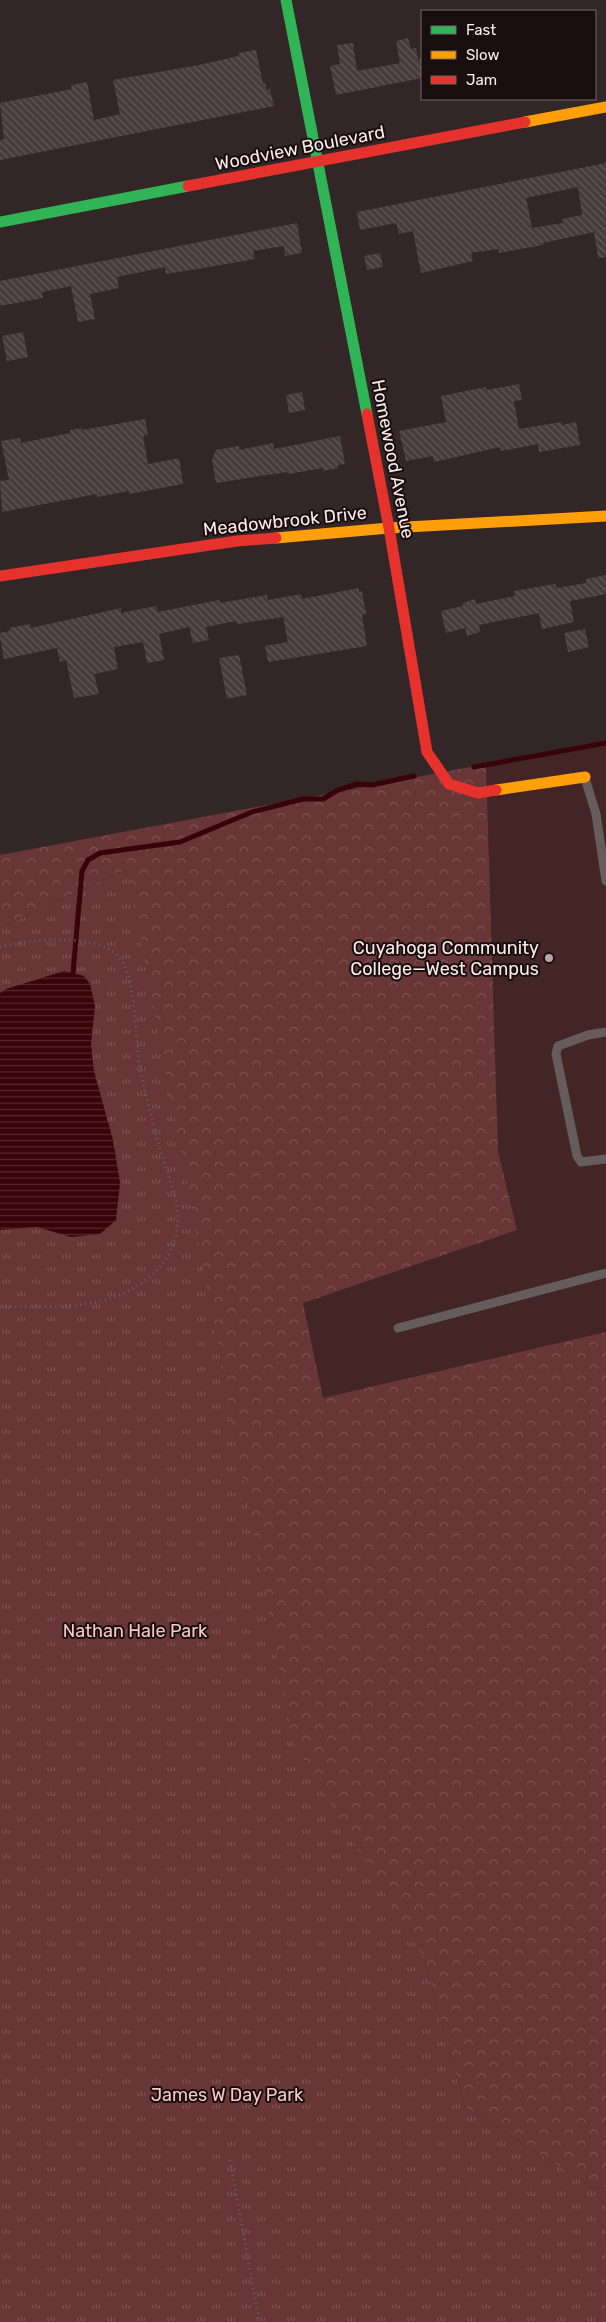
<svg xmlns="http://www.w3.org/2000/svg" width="606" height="2322" viewBox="0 0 606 2322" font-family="Rubik,sans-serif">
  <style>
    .built { fill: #422524 }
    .forest { fill: url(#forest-crowns) }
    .park { fill: url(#park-tufts) }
    .water { fill: url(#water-rules) }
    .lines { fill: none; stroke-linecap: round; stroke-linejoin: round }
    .stream { stroke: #380309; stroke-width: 5 }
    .building { fill: url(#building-back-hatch); fill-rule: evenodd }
    .path { stroke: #695f5f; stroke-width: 3; stroke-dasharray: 1 4; stroke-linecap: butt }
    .lane { stroke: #665c5b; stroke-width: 9 }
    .fast { stroke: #30b455; stroke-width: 11 }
    .slow { stroke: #ff9f0a; stroke-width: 11 }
    .jam { stroke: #e5322d; stroke-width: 11 }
    .poi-dot { fill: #b6a6a5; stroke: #190e0e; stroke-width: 2 }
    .labels { text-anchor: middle; stroke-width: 4; stroke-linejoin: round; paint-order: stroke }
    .street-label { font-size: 18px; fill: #fcebea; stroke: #190e0e }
    .poi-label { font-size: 18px; fill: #fcebea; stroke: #190e0e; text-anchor: end }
    .park-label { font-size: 18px; fill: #f8c8c5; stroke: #190e0e }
  </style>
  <defs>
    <pattern id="forest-crowns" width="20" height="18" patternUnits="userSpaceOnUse" patternTransform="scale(1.25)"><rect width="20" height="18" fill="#683636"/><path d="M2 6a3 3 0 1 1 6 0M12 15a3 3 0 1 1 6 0" fill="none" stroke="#7e5353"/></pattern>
    <pattern id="park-tufts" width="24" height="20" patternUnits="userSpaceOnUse" patternTransform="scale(1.25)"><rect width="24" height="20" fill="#683636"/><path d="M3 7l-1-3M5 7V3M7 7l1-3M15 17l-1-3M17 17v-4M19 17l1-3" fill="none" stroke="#7e5353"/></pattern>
    <pattern id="water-rules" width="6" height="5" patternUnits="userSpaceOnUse" patternTransform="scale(1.25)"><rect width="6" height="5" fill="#380309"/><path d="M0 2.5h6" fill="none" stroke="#56282d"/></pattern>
    <pattern id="building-back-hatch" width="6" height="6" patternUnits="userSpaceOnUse" patternTransform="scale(1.25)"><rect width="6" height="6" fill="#473c3c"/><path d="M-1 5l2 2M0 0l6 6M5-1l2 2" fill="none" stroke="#625858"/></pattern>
  </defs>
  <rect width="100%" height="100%" fill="#332626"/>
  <path class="built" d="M 606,741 L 606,1332 L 323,1398 L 303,1303 L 517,1230 L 498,1151 L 486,764 Z"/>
  <path class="forest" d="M 486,764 L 498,1151 L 517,1230 L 303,1303 L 323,1398 L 606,1332 L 606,2187 L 594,2189 L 465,2107 L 423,1956 L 0,1791 L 127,869 L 0,928 L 0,855 Z"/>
  <path class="park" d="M 127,869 L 293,1742 L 423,1956 L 465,2107 L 594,2189 L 606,2187 L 606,2322 L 0,2322 L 0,928 Z"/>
  <path class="water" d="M 64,971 L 84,976 L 90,984 L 95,1006 L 91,1044 L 94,1071 L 113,1140 L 120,1183 L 116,1220 L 100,1234 L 71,1237 L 37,1227 L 0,1230 L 0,993 L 6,989 Z"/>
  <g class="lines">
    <g class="stream">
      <path d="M 474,767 L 606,743"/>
      <path d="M 73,973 L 82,871 L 88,860 L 100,853 L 180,842 L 252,812 L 303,799 L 323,799 L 338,790 L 357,784 L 372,785 L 414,776"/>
    </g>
  </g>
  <g class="building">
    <path d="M 408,38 L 411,49 L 416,48 L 418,60 L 422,59 L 422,78 L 336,95 L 330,66 L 340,64 L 337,45 L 353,43 L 357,71 L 400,63 L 396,41 Z"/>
    <path d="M 256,50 L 263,84 L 265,83 L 267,90 L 270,89 L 274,106 L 0,160 L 0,140 L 4,139 L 0,103 L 72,89 L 71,85 L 87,82 L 94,120 L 120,114 L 113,80 L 199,65 L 239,56 L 238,53 Z"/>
    <path d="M 606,163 L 606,257 L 598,258 L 594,232 L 543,243 L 543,245 L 499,253 L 498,249 L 471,253 L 473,261 L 421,273 L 413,231 L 399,234 L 396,223 L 360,230 L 357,212 ZM 578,187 L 582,215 L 562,219 L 563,223 L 532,228 L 526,198 Z"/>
    <path d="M 297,223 L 302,253 L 285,256 L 284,246 L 253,251 L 255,259 L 215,266 L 166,274 L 165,267 L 117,277 L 119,288 L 90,294 L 95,319 L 78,322 L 71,286 L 42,292 L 43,298 L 0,306 L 0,281 Z"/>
    <path d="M 380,253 L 383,267 L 367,270 L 364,256 Z"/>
    <path d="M 23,332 L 28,357 L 7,361 L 2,336 Z"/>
    <path d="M 519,384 L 522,400 L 514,401 L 519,429 L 561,422 L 562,425 L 576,422 L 580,445 L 539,452 L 538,444 L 501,451 L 500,447 L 434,462 L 433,456 L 406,461 L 399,431 L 446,422 L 441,396 L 486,387 L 486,390 Z"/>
    <path d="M 302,392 L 305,410 L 289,413 L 286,395 Z"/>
    <path d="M 145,419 L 148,435 L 143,436 L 148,464 L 179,458 L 183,484 L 129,494 L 129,491 L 97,497 L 97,494 L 2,512 L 0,481 L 9,480 L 1,441 L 20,438 L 21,443 L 70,433 L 70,430 L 82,428 L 82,430 Z"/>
    <path d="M 340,436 L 345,464 L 338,465 L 338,468 L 323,471 L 323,468 L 288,474 L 287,472 L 216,483 L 212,460 L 216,450 L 239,446 L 239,450 L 273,443 L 274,449 Z"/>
    <path d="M 606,575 L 606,594 L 570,601 L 574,622 L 542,629 L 539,613 L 479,625 L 480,632 L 467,636 L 465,628 L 446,633 L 441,611 L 463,606 L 463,603 L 475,599 L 476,604 L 515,596 L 514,591 L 555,584 L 557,588 L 586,583 L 586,579 Z"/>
    <path d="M 359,588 L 359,592 L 362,591 L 366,614 L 362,615 L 367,646 L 268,662 L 265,646 L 288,642 L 283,617 L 237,624 L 236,621 L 206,627 L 209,640 L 193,643 L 189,627 L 159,634 L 164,660 L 147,663 L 143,642 L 114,647 L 118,669 L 94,674 L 99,694 L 74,698 L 66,660 L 60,662 L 57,648 L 4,659 L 0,637 L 0,633 L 10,631 L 9,628 L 30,624 L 31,628 L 121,608 L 121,613 L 156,606 L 158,612 L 219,600 L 220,603 L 267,595 L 268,600 L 301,594 L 302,599 Z"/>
    <path d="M 585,629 L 589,647 L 568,652 L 564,633 Z"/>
    <path d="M 239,655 L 247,695 L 227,699 L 219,658 Z"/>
  </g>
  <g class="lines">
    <g class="path">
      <path d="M 0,947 C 29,939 94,933 117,955 C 138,976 134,1042 141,1072 C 146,1097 152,1122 159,1146 C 165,1166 174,1187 177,1208 C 184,1262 139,1295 91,1303 C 61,1309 30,1305 0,1307"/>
      <path d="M 230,2160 L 258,2314 L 257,2322"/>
    </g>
    <g class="lane">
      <path d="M 585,778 L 596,814 L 606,881"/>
      <path d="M 606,1032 L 588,1035 L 558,1046 L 556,1054 L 577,1156 L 581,1162 L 606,1159"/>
      <path d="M 398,1328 L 606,1273"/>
    </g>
    <g class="fast">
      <path d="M 286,0 L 367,414"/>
      <path d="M 0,222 L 188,186"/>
    </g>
    <g class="slow">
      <path d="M 525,122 L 606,107"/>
      <path d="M 276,538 L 389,528 L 606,516"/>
      <path d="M 496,790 L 585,777"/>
    </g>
    <g class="jam">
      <path d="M 188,186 L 525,122"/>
      <path d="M 367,414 L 389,528 L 427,752 L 449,784 L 478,793 L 496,790"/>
      <path d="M 0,576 L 237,541 L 276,538"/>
    </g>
  </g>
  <circle class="poi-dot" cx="549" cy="958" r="5"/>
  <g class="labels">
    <g class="street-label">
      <text transform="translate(300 148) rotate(-11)" y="6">Woodview Boulevard</text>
      <text transform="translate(393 459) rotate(79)" y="6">Homewood Avenue</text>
      <text transform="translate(285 521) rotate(-6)" y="6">Meadowbrook Drive</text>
    </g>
    <g class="poi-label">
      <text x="539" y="954">Cuyahoga Community<tspan x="539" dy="21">College—West Campus</tspan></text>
    </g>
    <g class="park-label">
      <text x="135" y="1637">Nathan Hale Park</text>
      <text x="227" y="2101">James W Day Park</text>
    </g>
  </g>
  <rect x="421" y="10" width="175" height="90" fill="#190e0e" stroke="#746666"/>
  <rect x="431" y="26" width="25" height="8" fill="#30b455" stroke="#746666"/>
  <text x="466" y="35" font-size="15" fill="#fcebea">Fast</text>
  <rect x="431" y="51" width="25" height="8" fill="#ff9f0a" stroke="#746666"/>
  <text x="466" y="60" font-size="15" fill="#fcebea">Slow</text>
  <rect x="431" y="76" width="25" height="8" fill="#e5322d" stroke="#746666"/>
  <text x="466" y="85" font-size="15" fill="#fcebea">Jam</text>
</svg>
